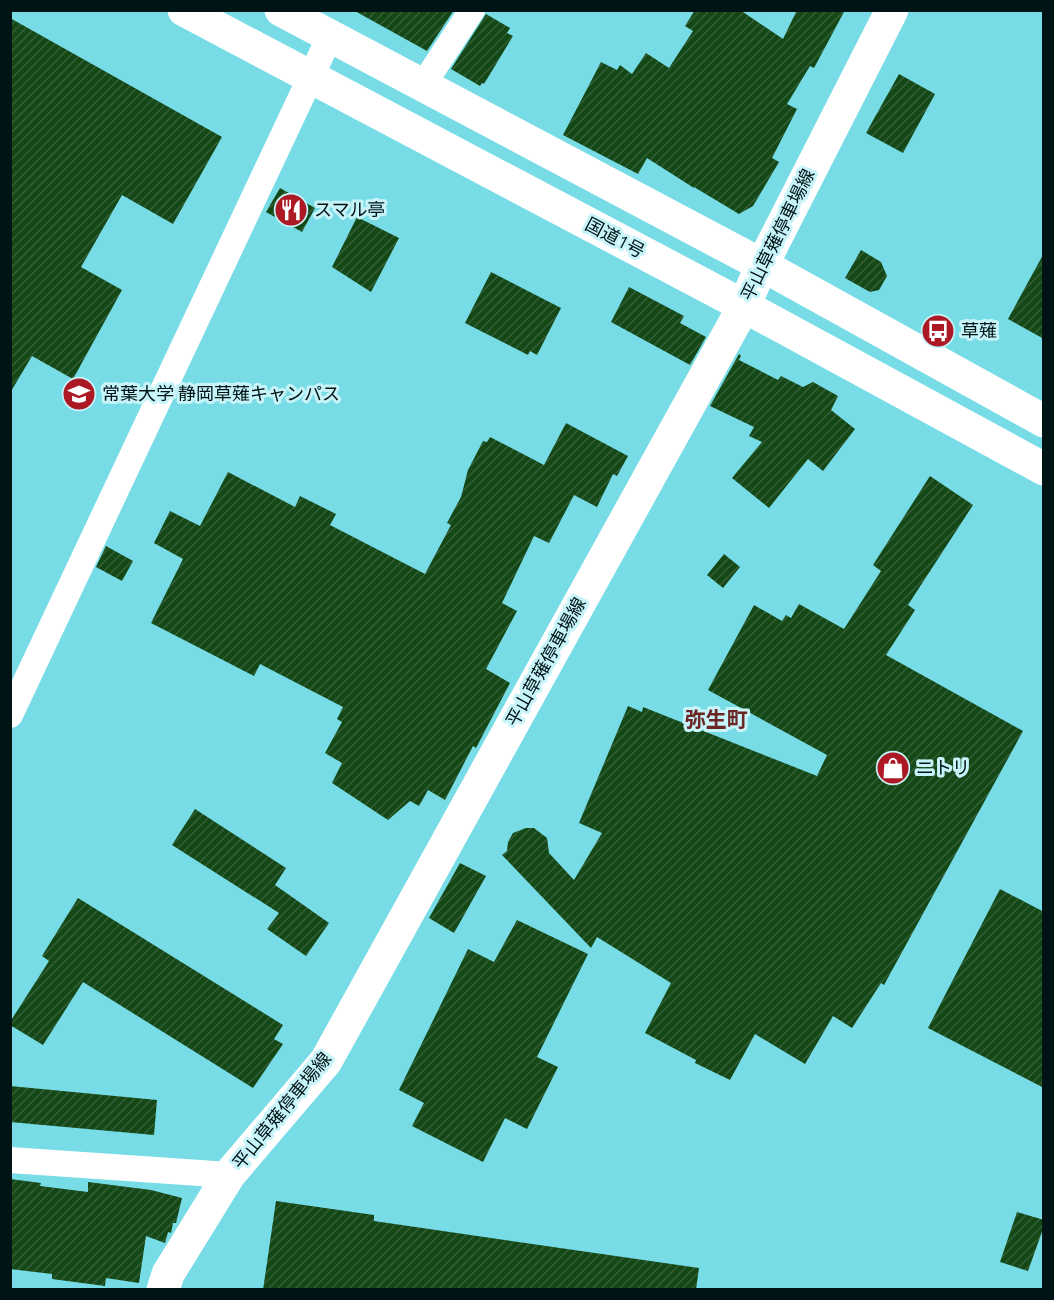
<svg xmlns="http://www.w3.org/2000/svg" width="1054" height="1300" viewBox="0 0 1054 1300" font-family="Ubuntu,'Noto Sans JP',sans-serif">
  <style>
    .building { fill: url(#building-hatch) }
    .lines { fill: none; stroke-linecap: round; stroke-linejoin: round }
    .minor { stroke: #fff; stroke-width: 26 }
    .secondary { stroke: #fff; stroke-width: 33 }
    .trunk { stroke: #fff; stroke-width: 33 }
    .labels { text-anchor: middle; stroke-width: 6; stroke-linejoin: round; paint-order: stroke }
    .poi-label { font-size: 18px; fill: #001315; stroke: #c6f4f9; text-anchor: start }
    .street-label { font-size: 18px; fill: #001315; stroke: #c6f4f9 }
    .quarter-label { font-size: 21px; font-weight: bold; fill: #6a2524; stroke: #c6f4f9 }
  </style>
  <defs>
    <pattern id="building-hatch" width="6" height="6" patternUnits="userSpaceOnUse" patternTransform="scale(1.5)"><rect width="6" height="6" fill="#144817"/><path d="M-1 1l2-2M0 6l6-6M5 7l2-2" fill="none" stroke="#345e37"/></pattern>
  </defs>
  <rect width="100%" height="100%" fill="#77dce6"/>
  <g class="building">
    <path d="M 353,10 L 454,10 L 427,51 Z"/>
    <path d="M 695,10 L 740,10 L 783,39 L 797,10 L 845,10 L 814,68 L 810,66 L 787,104 L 797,109 L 772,158 L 779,162 L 753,206 L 739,214 L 694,187 L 694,188 L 647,158 L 638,174 L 563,135 L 601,62 L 617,70 L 620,65 L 632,74 L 646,53 L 669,68 L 693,31 L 685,26 Z"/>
    <path d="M 486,14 L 510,28 L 507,33 L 513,36 L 484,84 L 482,83 L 480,86 L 451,69 Z"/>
    <path d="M 10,18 L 222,137 L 173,224 L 122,195 L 81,267 L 122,290 L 73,379 L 32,356 L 10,393 Z"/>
    <path d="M 899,74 L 935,94 L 903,153 L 866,133 Z"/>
    <path d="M 280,188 L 315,208 L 302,232 L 266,212 Z"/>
    <path d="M 357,217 L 399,238 L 371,292 L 332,267 Z"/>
    <path d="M 861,250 L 881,262 L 887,276 L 879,290 L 870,292 L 845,278 Z"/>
    <path d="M 1044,253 L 1044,339 L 1008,319 Z"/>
    <path d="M 491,272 L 561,308 L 537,355 L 530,351 L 528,355 L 465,323 Z"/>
    <path d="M 629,287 L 684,316 L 680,323 L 706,337 L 690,365 L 611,322 Z"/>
    <path d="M 739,354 L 741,356 L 739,360 L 778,380 L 781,376 L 803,387 L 813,382 L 838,396 L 831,410 L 855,429 L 823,471 L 808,459 L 769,508 L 732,478 L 762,442 L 749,436 L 754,427 L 710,406 Z"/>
    <path d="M 566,423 L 628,456 L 617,476 L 613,474 L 597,507 L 574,495 L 549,543 L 534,536 L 502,603 L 517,611 L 486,669 L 510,683 L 476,748 L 473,746 L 445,800 L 428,790 L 419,806 L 410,801 L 388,820 L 332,783 L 342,763 L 325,753 L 342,722 L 337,719 L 343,707 L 260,664 L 254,676 L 151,623 L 183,559 L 154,543 L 170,511 L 200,526 L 228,472 L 295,507 L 300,496 L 336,514 L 330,525 L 425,574 L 451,525 L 447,523 L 461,497 L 468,470 L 483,441 L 487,442 L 490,437 L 544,465 Z"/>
    <path d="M 930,476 L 973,505 L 908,605 L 915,610 L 886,655 L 1023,731 L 884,985 L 881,983 L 852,1028 L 833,1016 L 805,1064 L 755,1034 L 730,1080 L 695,1063 L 696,1060 L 645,1033 L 671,983 L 597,937 L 591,948 L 502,855 L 507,851 L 508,842 L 513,833 L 526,828 L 534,828 L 547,838 L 549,853 L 574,880 L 602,833 L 579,823 L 628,706 L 642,712 L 643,707 L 817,776 L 827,755 L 708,690 L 754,605 L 782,621 L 786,615 L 791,618 L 799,604 L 844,629 L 881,571 L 873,565 Z"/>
    <path d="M 106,546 L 133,561 L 122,581 L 96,567 Z"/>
    <path d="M 724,554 L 740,567 L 723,588 L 707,575 Z"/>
    <path d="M 195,809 L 286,868 L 275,885 L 329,923 L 306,956 L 267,929 L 279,913 L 172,845 Z"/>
    <path d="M 460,863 L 486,876 L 454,933 L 429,918 Z"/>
    <path d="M 1000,889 L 1044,912 L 1044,1088 L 928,1028 Z"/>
    <path d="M 78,898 L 283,1025 L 274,1039 L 283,1044 L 253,1088 L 83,982 L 43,1045 L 10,1025 L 10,1022 L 49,961 L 42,956 Z"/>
    <path d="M 517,920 L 588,954 L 537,1057 L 558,1067 L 527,1129 L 505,1118 L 483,1162 L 412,1126 L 424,1103 L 399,1090 L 468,949 L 494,962 Z"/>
    <path d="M 10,1086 L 157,1100 L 154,1135 L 10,1122 Z"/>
    <path d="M 10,1179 L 41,1183 L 40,1186 L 88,1192 L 88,1182 L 151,1190 L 182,1198 L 176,1223 L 173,1223 L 171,1233 L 168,1232 L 165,1243 L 146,1236 L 139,1283 L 106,1278 L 105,1286 L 52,1279 L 52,1274 L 10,1269 Z"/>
    <path d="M 276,1201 L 374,1215 L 374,1221 L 699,1268 L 696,1290 L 263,1290 Z"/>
    <path d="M 1017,1212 L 1044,1220 L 1044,1226 L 1028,1271 L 1000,1262 Z"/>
  </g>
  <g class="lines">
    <g class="minor">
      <path d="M 423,85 L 472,10"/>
      <path d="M 10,715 L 330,36"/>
      <path d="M 10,1160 L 229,1175"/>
    </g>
    <path class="secondary" d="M 163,1290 L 168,1274 L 229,1175 L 326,1061 L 744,306 L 762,265 L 892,10"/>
    <g class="trunk">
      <path d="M 184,10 L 744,306 L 1044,469"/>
      <path d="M 281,10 L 762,265 L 1044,421"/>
    </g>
  </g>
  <defs>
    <g id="restaurant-disc" transform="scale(1.725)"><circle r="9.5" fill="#ac1824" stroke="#c6f4f9"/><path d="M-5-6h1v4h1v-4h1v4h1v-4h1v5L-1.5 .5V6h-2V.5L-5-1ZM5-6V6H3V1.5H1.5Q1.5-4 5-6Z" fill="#fff"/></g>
    <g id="bus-disc" transform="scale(1.725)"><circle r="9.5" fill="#ac1824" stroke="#c6f4f9"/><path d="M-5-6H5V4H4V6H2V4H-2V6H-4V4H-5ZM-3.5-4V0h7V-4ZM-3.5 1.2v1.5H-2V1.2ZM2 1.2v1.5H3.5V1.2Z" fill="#fff"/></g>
    <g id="university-disc" transform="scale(1.725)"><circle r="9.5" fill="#ac1824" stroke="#c6f4f9"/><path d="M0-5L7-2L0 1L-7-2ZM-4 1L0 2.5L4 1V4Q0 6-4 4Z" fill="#fff"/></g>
    <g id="shop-disc" transform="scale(1.725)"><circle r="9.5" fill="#ac1824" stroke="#c6f4f9"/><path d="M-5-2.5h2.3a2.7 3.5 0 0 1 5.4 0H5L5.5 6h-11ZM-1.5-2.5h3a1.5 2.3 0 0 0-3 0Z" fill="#fff"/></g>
  </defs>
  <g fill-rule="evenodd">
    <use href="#restaurant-disc" x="291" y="210"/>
    <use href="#bus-disc" x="938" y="331"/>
    <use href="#university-disc" x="79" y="394"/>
    <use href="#shop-disc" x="893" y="768"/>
  </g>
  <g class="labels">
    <g class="poi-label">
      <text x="314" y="216">スマル亭</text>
      <text x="961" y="337">草薙</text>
      <text x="102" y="400">常葉大学 静岡草薙キャンパス</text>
      <text x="916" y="774">ニトリ</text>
    </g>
    <g class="street-label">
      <text transform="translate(778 235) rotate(-64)" y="6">平山草薙停車場線</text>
      <text transform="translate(615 238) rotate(28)" y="6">国道1号</text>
      <text transform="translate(546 662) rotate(-61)" y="6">平山草薙停車場線</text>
      <text transform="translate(282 1111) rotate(-51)" y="6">平山草薙停車場線</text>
    </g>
    <g class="quarter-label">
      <text x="716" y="727">弥生町</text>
    </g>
  </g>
  <rect width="1054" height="1300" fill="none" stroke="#001315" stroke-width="24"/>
</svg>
